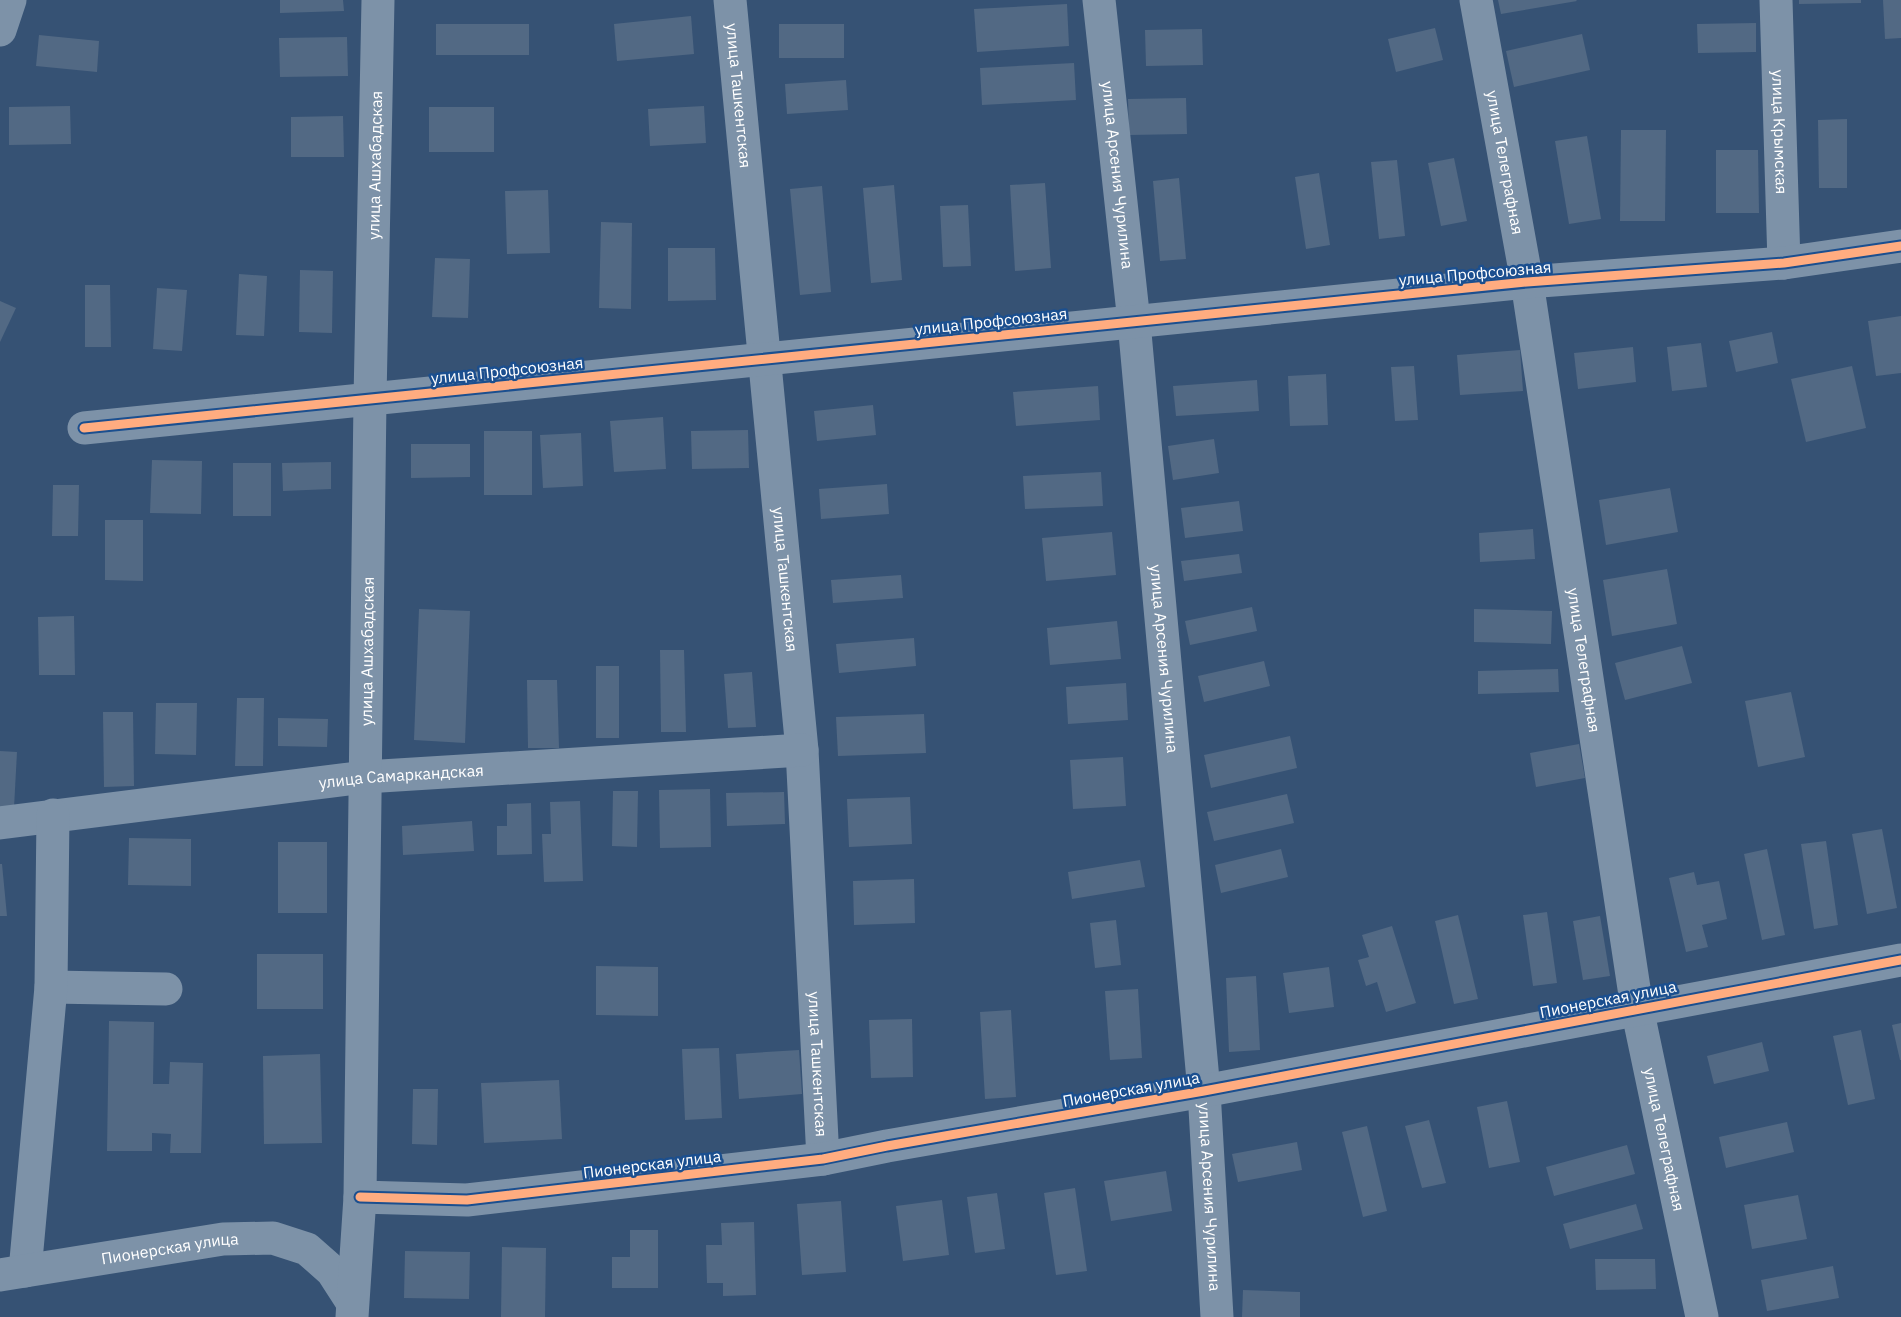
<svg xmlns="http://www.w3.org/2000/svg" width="1901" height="1317" viewBox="0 0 1901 1317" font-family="'IBM Plex Sans',sans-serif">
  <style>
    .building { fill: #526984 }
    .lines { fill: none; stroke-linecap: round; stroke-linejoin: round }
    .minor { stroke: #7d92a8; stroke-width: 33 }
    .cycleway-casing { stroke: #1b4f8f; stroke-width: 13 }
    .cycleway { stroke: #ffac80; stroke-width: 9 }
    .labels { text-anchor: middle; stroke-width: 5; stroke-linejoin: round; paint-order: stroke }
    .street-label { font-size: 16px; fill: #fff; stroke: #1b4f8f }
  </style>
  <rect width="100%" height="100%" fill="#365274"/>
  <g class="building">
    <path d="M 280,0 L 343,0 L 344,11 L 280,13 Z"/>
    <path d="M 1498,0 L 1576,0 L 1577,1 L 1501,14 Z"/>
    <path d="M 1799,0 L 1861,0 L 1861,3 L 1799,4 Z"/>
    <path d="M 1883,0 L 1901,0 L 1901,38 L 1885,39 Z"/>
    <path d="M 1067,4 L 1069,46 L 977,52 L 974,9 Z"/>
    <path d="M 691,16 L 694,54 L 617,61 L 614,24 Z"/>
    <path d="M 1756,23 L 1756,52 L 1698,53 L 1697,24 Z"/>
    <rect x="436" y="24" width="93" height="31"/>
    <rect x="779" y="24" width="65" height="34"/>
    <path d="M 1435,28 L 1443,60 L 1396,72 L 1388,39 Z"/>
    <path d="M 1202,29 L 1203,65 L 1146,66 L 1145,30 Z"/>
    <path d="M 1582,34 L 1590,70 L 1514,87 L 1506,51 Z"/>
    <path d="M 39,35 L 99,41 L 97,72 L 36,66 Z"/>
    <path d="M 347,37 L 348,76 L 280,77 L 279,38 Z"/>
    <path d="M 1074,63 L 1076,100 L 982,105 L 980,68 Z"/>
    <path d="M 846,80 L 848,110 L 787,114 L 785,84 Z"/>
    <path d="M 1186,98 L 1187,134 L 1129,135 L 1128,99 Z"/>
    <path d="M 70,106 L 71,144 L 9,145 L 9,107 Z"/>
    <path d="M 704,106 L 706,143 L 650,146 L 648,109 Z"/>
    <rect x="429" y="107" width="65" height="45"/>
    <path d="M 343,116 L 344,157 L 291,157 L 291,117 Z"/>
    <path d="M 1847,119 L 1847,188 L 1819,188 L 1818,120 Z"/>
    <path d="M 1621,130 L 1666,130 L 1665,221 L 1620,221 Z"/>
    <path d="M 1587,136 L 1601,219 L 1569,224 L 1555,141 Z"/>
    <path d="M 1716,150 L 1758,150 L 1759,213 L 1716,213 Z"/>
    <path d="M 1454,158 L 1467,221 L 1441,226 L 1428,163 Z"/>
    <path d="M 1397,160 L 1405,236 L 1379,239 L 1371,162 Z"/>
    <path d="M 1319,173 L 1330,245 L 1306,249 L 1295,177 Z"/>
    <path d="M 1179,178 L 1186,259 L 1160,261 L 1153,181 Z"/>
    <path d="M 1045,183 L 1051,268 L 1015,271 L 1010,185 Z"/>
    <path d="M 894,185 L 902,280 L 871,283 L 863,188 Z"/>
    <path d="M 822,186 L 831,292 L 800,295 L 790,189 Z"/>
    <path d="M 548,190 L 550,253 L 507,254 L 505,191 Z"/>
    <path d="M 968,205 L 971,266 L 943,267 L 940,206 Z"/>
    <path d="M 601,222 L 632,223 L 631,309 L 599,308 Z"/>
    <path d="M 668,248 L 715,248 L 716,300 L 668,301 Z"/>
    <path d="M 435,258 L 470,259 L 468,318 L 432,317 Z"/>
    <path d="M 300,270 L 333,271 L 332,333 L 299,332 Z"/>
    <path d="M 239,274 L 267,276 L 264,336 L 236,335 Z"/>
    <path d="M 85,285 L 110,285 L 111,347 L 85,347 Z"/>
    <path d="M 157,288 L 187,290 L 182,351 L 153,349 Z"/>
    <path d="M 0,301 L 16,308 L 0,342 Z"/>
    <path d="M 1901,316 L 1901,373 L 1876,376 L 1868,321 Z"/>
    <path d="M 1772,332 L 1778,363 L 1736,372 L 1729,341 Z"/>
    <path d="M 1701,343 L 1707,387 L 1672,391 L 1667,347 Z"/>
    <path d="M 1633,347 L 1636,382 L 1578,389 L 1574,353 Z"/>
    <path d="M 1520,350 L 1523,391 L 1460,395 L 1457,355 Z"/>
    <path d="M 1414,366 L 1418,420 L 1395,421 L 1391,367 Z"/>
    <path d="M 1852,366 L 1866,428 L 1806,442 L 1791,379 Z"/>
    <path d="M 1326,374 L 1328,425 L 1290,426 L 1288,376 Z"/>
    <path d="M 1257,380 L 1259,411 L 1176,416 L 1173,386 Z"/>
    <path d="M 1098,386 L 1100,420 L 1016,426 L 1013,392 Z"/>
    <path d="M 873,405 L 876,435 L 817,441 L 814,411 Z"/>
    <path d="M 663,417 L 666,469 L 614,472 L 610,421 Z"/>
    <path d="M 748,430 L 749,468 L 692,469 L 691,431 Z"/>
    <rect x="484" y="431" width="48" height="64"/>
    <path d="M 581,433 L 583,486 L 543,488 L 540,435 Z"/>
    <path d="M 1214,439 L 1219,473 L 1173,480 L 1168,446 Z"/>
    <path d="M 411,444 L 470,444 L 470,477 L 411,478 Z"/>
    <path d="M 152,460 L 202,461 L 201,514 L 150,513 Z"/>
    <path d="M 331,462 L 331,489 L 283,491 L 282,463 Z"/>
    <rect x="233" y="463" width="38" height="53"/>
    <path d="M 1101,472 L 1103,506 L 1025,509 L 1023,476 Z"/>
    <path d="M 887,484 L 889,514 L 821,519 L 819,489 Z"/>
    <path d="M 53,485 L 79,485 L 78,536 L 52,536 Z"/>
    <path d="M 1670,488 L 1678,532 L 1606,545 L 1599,500 Z"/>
    <path d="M 1239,501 L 1243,531 L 1185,538 L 1181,508 Z"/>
    <path d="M 105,520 L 143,520 L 143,581 L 105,580 Z"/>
    <path d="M 1533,529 L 1535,559 L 1480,562 L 1479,533 Z"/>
    <path d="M 1112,532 L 1116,575 L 1046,581 L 1042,538 Z"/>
    <path d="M 1239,554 L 1242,573 L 1184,581 L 1181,561 Z"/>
    <path d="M 1667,569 L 1677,624 L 1612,636 L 1603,580 Z"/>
    <path d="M 901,575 L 903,598 L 833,603 L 831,580 Z"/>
    <path d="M 1252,607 L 1257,631 L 1190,645 L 1185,621 Z"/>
    <path d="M 419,609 L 470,611 L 465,743 L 414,740 Z"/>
    <path d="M 1474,609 L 1552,611 L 1551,644 L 1474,642 Z"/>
    <path d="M 74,616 L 75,675 L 39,675 L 38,617 Z"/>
    <path d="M 1117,621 L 1121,659 L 1050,665 L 1047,628 Z"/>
    <path d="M 914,638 L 916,666 L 839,673 L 836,644 Z"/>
    <path d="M 1682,646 L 1692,683 L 1625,700 L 1615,663 Z"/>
    <path d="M 660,650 L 684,650 L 686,732 L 661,732 Z"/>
    <path d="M 1264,661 L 1270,686 L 1204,702 L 1198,676 Z"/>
    <rect x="596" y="666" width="23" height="72"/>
    <path d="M 1558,669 L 1559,692 L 1478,694 L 1478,671 Z"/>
    <path d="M 752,672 L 756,727 L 728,728 L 724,674 Z"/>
    <path d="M 527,680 L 557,680 L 559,748 L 528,748 Z"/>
    <path d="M 1126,683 L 1128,720 L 1068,724 L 1066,687 Z"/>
    <path d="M 1791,692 L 1805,757 L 1758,767 L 1745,701 Z"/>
    <path d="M 237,698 L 264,698 L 263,766 L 235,766 Z"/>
    <path d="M 156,703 L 197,703 L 196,755 L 155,754 Z"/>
    <path d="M 103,712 L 133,712 L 134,786 L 104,787 Z"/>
    <path d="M 924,714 L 926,753 L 838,756 L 836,717 Z"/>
    <path d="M 278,718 L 328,719 L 327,747 L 278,746 Z"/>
    <path d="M 1290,736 L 1297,768 L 1211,788 L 1204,755 Z"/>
    <path d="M 1579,744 L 1585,778 L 1536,787 L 1530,753 Z"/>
    <path d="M 0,751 L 17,752 L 14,808 L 0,808 Z"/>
    <path d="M 1123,757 L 1126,806 L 1073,809 L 1070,760 Z"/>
    <path d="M 710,789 L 711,847 L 660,848 L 659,790 Z"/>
    <path d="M 613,791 L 638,791 L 637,847 L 612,846 Z"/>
    <path d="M 784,792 L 785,824 L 727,826 L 726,793 Z"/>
    <path d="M 1287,794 L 1294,823 L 1214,841 L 1207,812 Z"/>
    <path d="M 910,797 L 912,844 L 849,847 L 847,799 Z"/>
    <path d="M 580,801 L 583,881 L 544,882 L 542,834 L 551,834 L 550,802 Z"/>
    <path d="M 531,803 L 532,854 L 497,855 L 497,826 L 507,826 L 507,804 Z"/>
    <path d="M 472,821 L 474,851 L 403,855 L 402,826 Z"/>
    <path d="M 1882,829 L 1897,908 L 1867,914 L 1852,834 Z"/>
    <path d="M 129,838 L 191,839 L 191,886 L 128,885 Z"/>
    <path d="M 1826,841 L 1838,925 L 1814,929 L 1801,844 Z"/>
    <rect x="278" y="842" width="49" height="71"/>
    <path d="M 1281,849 L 1288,877 L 1221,893 L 1215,865 Z"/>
    <path d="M 1767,849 L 1785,935 L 1762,940 L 1744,854 Z"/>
    <path d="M 1140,860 L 1145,887 L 1072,899 L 1068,872 Z"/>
    <path d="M 0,864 L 2,864 L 7,916 L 0,916 Z"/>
    <path d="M 1694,872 L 1697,885 L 1719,881 L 1727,919 L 1702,925 L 1708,947 L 1686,952 L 1669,878 Z"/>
    <path d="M 914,879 L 915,923 L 854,925 L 853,881 Z"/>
    <path d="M 1547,912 L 1557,983 L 1533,986 L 1523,915 Z"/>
    <path d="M 1458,915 L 1478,999 L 1454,1004 L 1435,921 Z"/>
    <path d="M 1600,916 L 1610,976 L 1583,980 L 1573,921 Z"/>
    <path d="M 1116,920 L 1121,965 L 1095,968 L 1090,923 Z"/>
    <path d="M 1392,926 L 1416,1003 L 1386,1012 L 1377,982 L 1366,986 L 1358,960 L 1369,957 L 1362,935 Z"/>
    <rect x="257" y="954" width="66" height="55"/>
    <path d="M 596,966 L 658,967 L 658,1016 L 596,1015 Z"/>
    <path d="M 1329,967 L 1334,1007 L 1289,1013 L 1283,973 Z"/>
    <path d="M 1256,976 L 1260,1050 L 1229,1052 L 1226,978 Z"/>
    <path d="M 1138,989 L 1142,1058 L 1110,1060 L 1105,991 Z"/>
    <path d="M 1011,1010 L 1016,1097 L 985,1099 L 980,1012 Z"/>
    <path d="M 912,1019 L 913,1077 L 871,1078 L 869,1020 Z"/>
    <path d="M 109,1021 L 154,1022 L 153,1084 L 169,1084 L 170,1062 L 203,1063 L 201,1153 L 170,1153 L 171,1134 L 152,1133 L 152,1151 L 107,1151 Z"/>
    <path d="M 1901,1023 L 1901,1060 L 1900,1060 L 1892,1025 Z"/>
    <path d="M 1861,1030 L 1875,1099 L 1848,1105 L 1833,1036 Z"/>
    <path d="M 1762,1042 L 1769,1071 L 1714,1084 L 1707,1056 Z"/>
    <path d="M 719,1048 L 722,1118 L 685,1120 L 682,1049 Z"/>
    <path d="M 799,1050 L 802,1094 L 739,1099 L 736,1054 Z"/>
    <path d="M 320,1054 L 322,1143 L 264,1144 L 263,1056 Z"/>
    <path d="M 559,1080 L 562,1139 L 484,1143 L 481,1083 Z"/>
    <path d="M 413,1089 L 438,1089 L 437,1145 L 412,1144 Z"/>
    <path d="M 1507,1101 L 1520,1162 L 1489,1168 L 1477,1107 Z"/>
    <path d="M 1429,1120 L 1446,1183 L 1422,1188 L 1405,1126 Z"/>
    <path d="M 1787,1122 L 1794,1152 L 1726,1168 L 1719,1137 Z"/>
    <path d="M 1367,1126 L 1387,1211 L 1363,1217 L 1342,1132 Z"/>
    <path d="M 1297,1142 L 1302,1170 L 1238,1182 L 1232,1154 Z"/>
    <path d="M 1627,1145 L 1635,1174 L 1554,1196 L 1546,1167 Z"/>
    <path d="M 1166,1171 L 1172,1211 L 1111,1221 L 1104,1181 Z"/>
    <path d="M 1075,1188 L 1087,1271 L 1056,1275 L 1044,1193 Z"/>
    <path d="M 997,1193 L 1005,1249 L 975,1253 L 967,1197 Z"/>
    <path d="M 1798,1195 L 1807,1239 L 1752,1249 L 1744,1205 Z"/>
    <path d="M 942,1200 L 949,1255 L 903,1261 L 896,1206 Z"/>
    <path d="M 841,1201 L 846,1272 L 802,1275 L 797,1204 Z"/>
    <path d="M 1636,1204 L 1643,1229 L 1570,1249 L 1563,1224 Z"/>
    <path d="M 754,1222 L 756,1295 L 723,1296 L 723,1283 L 707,1283 L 706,1245 L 722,1245 L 721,1223 Z"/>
    <path d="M 630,1230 L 658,1230 L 658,1288 L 612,1288 L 612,1257 L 630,1257 Z"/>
    <path d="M 502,1247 L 546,1248 L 545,1317 L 501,1317 Z"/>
    <path d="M 405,1251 L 470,1252 L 469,1299 L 404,1298 Z"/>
    <path d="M 1595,1259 L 1655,1259 L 1656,1289 L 1596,1290 Z"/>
    <path d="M 1833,1266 L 1839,1298 L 1767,1311 L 1761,1280 Z"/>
    <path d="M 1243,1290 L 1300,1292 L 1300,1317 L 1242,1317 Z"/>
  </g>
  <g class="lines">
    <g class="minor">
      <path id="s1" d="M 730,0 L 802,750 L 823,1159"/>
      <path id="s2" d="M 1099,0 L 1134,322 L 1204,1091 L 1217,1317"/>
      <path id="s3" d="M 1476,0 L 1527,282 L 1637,1008 L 1702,1317"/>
      <path id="s4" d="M 1776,0 L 1784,263"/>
      <path d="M 0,30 L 10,0"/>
      <path d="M 84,428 L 1527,282 L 1784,263 L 1901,246"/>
      <path id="s5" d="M 0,823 L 365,777 L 802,750"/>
      <path d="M 51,987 L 166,989"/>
      <path d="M 360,1197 L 467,1200 L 823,1159 L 887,1146 L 1204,1091 L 1901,960"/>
      <path d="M 25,1271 L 51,987 L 53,815"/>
      <path id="s6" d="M 0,1275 L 223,1239 L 273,1238 L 307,1249 L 332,1271 L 352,1302"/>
      <path id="s7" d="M 352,1317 L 360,1197 L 370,399 L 378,0"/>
    </g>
    <g class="cycleway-casing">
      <g id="cycleway">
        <path d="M 84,428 L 1527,282 L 1784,263 L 1901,246"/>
        <path d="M 360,1197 L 467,1200 L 823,1159 L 887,1146 L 1204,1091 L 1901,960"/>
      </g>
    </g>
    <use href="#cycleway" class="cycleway"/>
  </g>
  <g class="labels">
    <g class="street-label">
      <text dy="6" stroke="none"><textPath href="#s1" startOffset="96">улица Ташкентская</textPath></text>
      <text dy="6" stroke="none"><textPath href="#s4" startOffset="132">улица Крымская</textPath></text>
      <text dy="6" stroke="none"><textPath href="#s3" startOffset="165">улица Телеграфная</textPath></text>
      <text dy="6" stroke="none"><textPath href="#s7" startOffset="1152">улица Ашхабадская</textPath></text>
      <text dy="6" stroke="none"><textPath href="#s2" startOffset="176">улица Арсения Чурилина</textPath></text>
      <text transform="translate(1475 273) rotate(-5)" y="6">улица Профсоюзная</text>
      <text transform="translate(991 321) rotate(-6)" y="6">улица Профсоюзная</text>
      <text transform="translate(507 370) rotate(-6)" y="6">улица Профсоюзная</text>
      <text dy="6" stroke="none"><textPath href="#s1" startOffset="582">улица Ташкентская</textPath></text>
      <text dy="6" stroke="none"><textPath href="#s7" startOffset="666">улица Ашхабадская</textPath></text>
      <text dy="6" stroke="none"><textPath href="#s2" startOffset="662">улица Арсения Чурилина</textPath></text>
      <text dy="6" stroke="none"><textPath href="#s3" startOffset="669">улица Телеграфная</textPath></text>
      <text dy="6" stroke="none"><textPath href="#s5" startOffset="404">улица Самаркандская</textPath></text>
      <text transform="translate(1608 999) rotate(-11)" y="6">Пионерская улица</text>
      <text dy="6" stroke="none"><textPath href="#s1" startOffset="1068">улица Ташкентская</textPath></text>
      <text transform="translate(1131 1089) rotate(-10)" y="6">Пионерская улица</text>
      <text dy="6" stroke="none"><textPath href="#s3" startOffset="1155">улица Телеграфная</textPath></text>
      <text transform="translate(652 1164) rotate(-7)" y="6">Пионерская улица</text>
      <text dy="6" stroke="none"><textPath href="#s2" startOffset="1202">улица Арсения Чурилина</textPath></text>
      <text dy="6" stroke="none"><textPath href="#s6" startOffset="172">Пионерская улица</textPath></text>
    </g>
  </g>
</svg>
